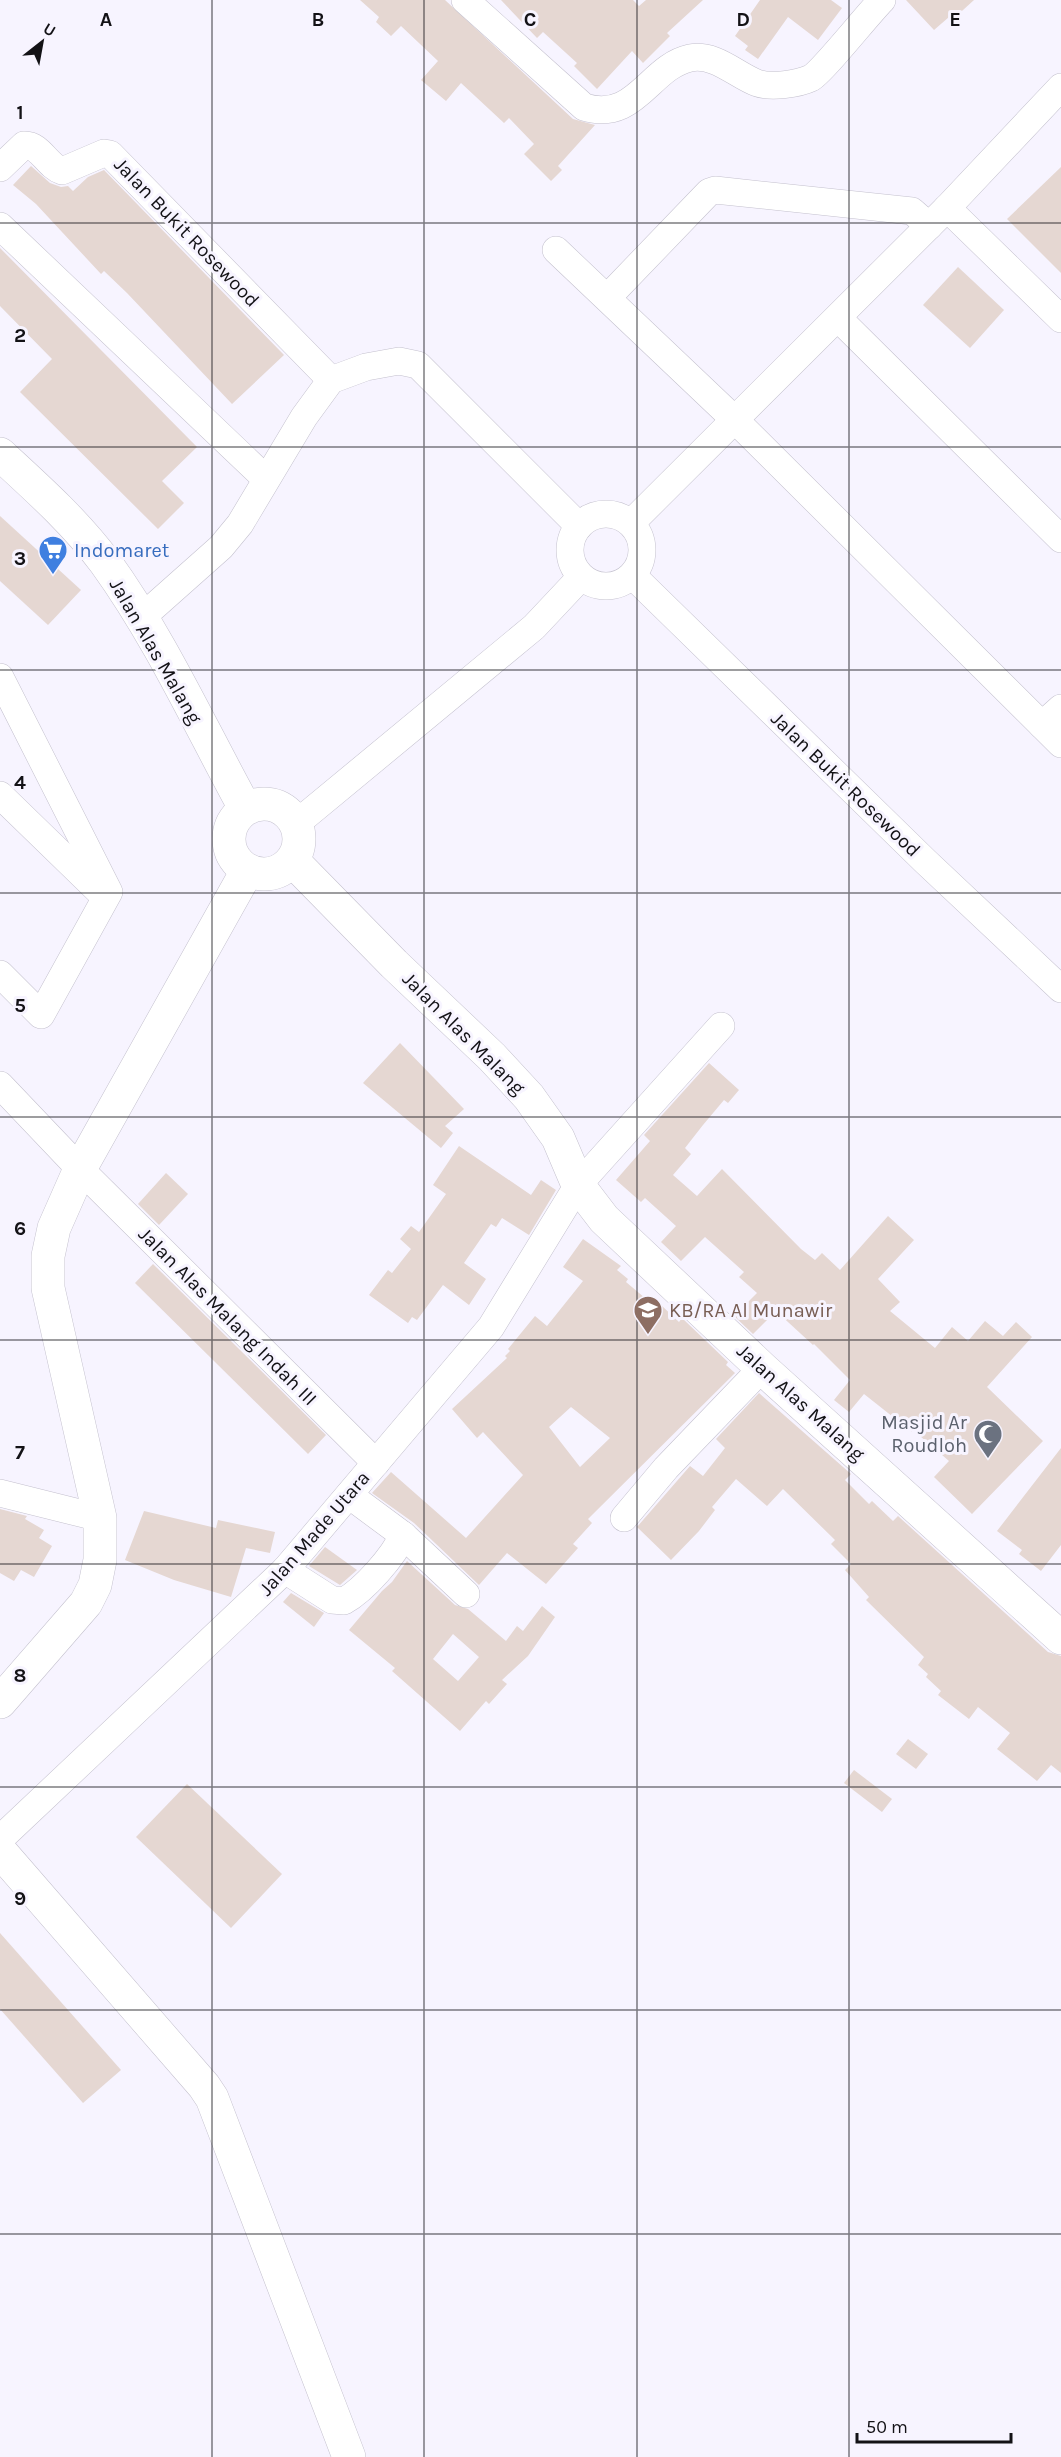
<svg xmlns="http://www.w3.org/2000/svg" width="1061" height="2457" viewBox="0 0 1061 2457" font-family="Karla,sans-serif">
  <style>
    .building { fill: #e5d7d2; fill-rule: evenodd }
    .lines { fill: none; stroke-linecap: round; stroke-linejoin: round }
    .minor-casing { stroke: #c4c1ce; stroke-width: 28 }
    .major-casing { stroke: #c4c1ce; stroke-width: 34 }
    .minor { stroke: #fff; stroke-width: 27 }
    .major { stroke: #fff; stroke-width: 33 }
    .grid { fill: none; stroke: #131216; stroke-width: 1.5; stroke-opacity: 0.55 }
    .labels { text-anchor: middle; stroke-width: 6; stroke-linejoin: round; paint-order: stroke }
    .street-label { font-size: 20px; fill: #131216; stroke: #f7f4ff }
    .shop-label { font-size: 20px; fill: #366cbe; stroke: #f7f4ff; text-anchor: start }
    .education-label { font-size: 20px; fill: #785e54; stroke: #f7f4ff; text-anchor: start }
    .worship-label { font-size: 20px; fill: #5b616d; stroke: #f7f4ff; text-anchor: end }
    .grid-label { font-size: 20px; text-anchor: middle; font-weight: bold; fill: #131216; stroke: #f7f4ff; stroke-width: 6; stroke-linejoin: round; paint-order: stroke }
  </style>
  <rect width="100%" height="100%" fill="#f7f4ff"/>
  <g class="building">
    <path d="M 360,0 L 445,0 L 573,119 L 595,125 L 558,166 L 562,170 L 551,181 L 524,154 L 534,144 L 509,118 L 504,123 L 461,83 L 446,101 L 421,80 L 438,61 L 401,26 L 391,36 L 376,22 L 379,17 Z"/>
    <path d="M 501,0 L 633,0 L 639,6 L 646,0 L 703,0 L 667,33 L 670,36 L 643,63 L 632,51 L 597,89 L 574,66 L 577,63 L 543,32 L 537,38 Z"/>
    <path d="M 760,0 L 831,0 L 842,8 L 818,40 L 788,17 L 758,59 L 745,50 L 748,46 L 735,36 Z"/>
    <path d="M 906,0 L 974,0 L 952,20 L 949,17 L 934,30 Z"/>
    <path d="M 31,166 L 50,183 L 61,187 L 68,186 L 73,191 L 88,177 L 104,170 L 284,355 L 232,404 L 127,293 L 104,271 L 101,274 L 36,204 L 13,185 Z"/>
    <path d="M 1061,167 L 1061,273 L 1007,219 Z"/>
    <path d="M 0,248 L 197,447 L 162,481 L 184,503 L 158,529 L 20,392 L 52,359 L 0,306 Z"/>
    <path d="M 958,267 L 1004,310 L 970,348 L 923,305 Z"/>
    <path d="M 0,516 L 81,590 L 48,625 L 0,581 Z"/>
    <path d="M 400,1043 L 464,1109 L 445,1126 L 453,1133 L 441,1148 L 363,1083 Z"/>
    <path d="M 709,1063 L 739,1090 L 728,1103 L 724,1100 L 703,1125 L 685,1148 L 691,1154 L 673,1175 L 697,1196 L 722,1169 L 801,1249 L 815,1260 L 822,1253 L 840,1270 L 888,1216 L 914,1240 L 878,1279 L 900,1302 L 890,1311 L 935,1348 L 952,1327 L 968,1341 L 985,1321 L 1003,1336 L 1016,1322 L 1032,1337 L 987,1387 L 1043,1441 L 972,1514 L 934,1477 L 949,1461 L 913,1430 L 912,1432 L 864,1394 L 849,1412 L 834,1400 L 850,1380 L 814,1344 L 813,1345 L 776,1311 L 753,1334 L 734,1316 L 757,1293 L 739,1277 L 744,1272 L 705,1237 L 681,1261 L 661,1242 L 676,1226 L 645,1198 L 641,1202 L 616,1180 L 650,1141 L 644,1135 Z"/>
    <path d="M 459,1146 L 531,1195 L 541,1180 L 556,1190 L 529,1235 L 502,1218 L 496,1227 L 491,1224 L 464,1263 L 486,1279 L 469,1305 L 443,1285 L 417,1320 L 412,1317 L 408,1323 L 369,1295 L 388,1270 L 392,1273 L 411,1249 L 400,1239 L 411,1226 L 419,1232 L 446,1194 L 433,1185 Z"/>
    <path d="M 166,1173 L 188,1194 L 159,1225 L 138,1204 Z"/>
    <path d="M 583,1239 L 621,1266 L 617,1270 L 628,1279 L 626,1282 L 658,1309 L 661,1305 L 679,1322 L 682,1318 L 728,1362 L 726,1365 L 735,1373 L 588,1519 L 592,1523 L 573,1544 L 578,1548 L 546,1584 L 507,1553 L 479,1585 L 414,1523 L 372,1493 L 391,1472 L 466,1538 L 523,1475 L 483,1432 L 477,1438 L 452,1409 L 507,1358 L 505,1356 L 510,1351 L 508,1349 L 535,1316 L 547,1326 L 583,1281 L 563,1267 ZM 571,1407 L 610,1438 L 580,1467 L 549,1427 Z"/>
    <path d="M 153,1264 L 326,1435 L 308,1454 L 135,1283 Z"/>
    <path d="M 759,1393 L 851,1474 L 845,1480 L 869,1504 L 872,1501 L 893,1521 L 898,1516 L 1048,1652 L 1061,1656 L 1061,1773 L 1051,1765 L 1037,1781 L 997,1749 L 1010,1733 L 978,1707 L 969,1719 L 938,1695 L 941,1691 L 926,1677 L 928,1674 L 918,1665 L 924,1657 L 866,1600 L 869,1597 L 845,1570 L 851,1564 L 831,1544 L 835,1540 L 783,1489 L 767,1506 L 736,1479 L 712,1507 L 715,1510 L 699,1531 L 671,1560 L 637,1527 L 690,1466 L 703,1476 L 725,1448 L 716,1439 Z"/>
    <path d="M 1061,1448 L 1061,1545 L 1041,1571 L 1019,1554 L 1022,1550 L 997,1531 Z"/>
    <path d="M 0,1509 L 27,1516 L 25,1519 L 44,1530 L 39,1538 L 52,1546 L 34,1577 L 21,1570 L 14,1581 L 0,1573 Z"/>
    <path d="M 144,1511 L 216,1528 L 218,1520 L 275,1532 L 270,1553 L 246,1548 L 231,1597 L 174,1580 L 125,1560 Z"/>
    <path d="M 325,1547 L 357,1570 L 340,1585 L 309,1566 Z"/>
    <path d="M 407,1561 L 455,1605 L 468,1609 L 506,1641 L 517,1626 L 523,1631 L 542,1606 L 555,1617 L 528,1656 L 502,1680 L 507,1684 L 489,1704 L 486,1701 L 460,1731 L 392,1671 L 395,1668 L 349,1630 L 382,1591 L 392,1582 ZM 453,1634 L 479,1657 L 458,1681 L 433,1659 Z"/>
    <path d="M 291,1593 L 324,1613 L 314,1627 L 283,1602 Z"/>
    <path d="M 908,1739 L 928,1754 L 916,1769 L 896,1754 Z"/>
    <path d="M 854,1770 L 892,1799 L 882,1812 L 844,1783 Z"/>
    <path d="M 187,1784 L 282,1874 L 231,1928 L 136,1837 Z"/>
    <path d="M 0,1933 L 121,2070 L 83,2103 L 0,2009 Z"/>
  </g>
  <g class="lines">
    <g class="minor-casing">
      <g id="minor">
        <path d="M 465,0 L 584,107 C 636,123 649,67 690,58 C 715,53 736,75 757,83 C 771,88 798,84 811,78 C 823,71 867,15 882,0"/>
        <path d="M 0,168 L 24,145 C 40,144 47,166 62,171 L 104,153 L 110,154 L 331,380"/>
        <path d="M 947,208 L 1061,319"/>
        <path d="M 0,226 L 266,479"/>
        <path d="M 556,250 L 735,420 L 1061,744"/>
        <path d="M 608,297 L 709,192 L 715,190 L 912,211 L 929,226"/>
        <path d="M 838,318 L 1061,539"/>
        <circle cx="606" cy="550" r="36"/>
        <path d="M 631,523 L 947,208 L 1061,87"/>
        <path d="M 633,576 L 925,861 L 1061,989"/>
        <path d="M 140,619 L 221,547 L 240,524 L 304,417 L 331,380 L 366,367 L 399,361 L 418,365 L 579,526"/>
        <path d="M 0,677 L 109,892 L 41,1015 L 0,974"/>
        <path d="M 1042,725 L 1061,708"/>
        <path d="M 0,795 L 102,894"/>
        <path d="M 297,823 L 534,627 L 581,577"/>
        <path d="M 0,1085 L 80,1169 L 376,1463"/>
        <path d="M 0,1493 L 100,1518"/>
        <path d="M 349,1495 L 403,1535 L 466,1594"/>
        <path d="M 624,1518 L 666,1468 L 762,1368"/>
        <path d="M 285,1570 L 332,1600 L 344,1601 C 364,1590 394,1556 403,1535"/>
        <path d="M 0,1839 L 285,1570 L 491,1327 L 578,1185 L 721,1026"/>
      </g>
    </g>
    <g class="major-casing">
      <g id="major">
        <path d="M 0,454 C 37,488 75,522 105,562 C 160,638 200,726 245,808"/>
        <circle cx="264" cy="839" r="35"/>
        <path d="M 293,861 L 394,964 L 492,1057 L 529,1097 L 558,1138 L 578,1185 L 604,1219 L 762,1368 L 1061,1638"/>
        <path d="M 0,1702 L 86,1603 L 95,1585 L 100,1560 L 100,1518 L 48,1288 L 48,1256 L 54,1228 L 80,1169 L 247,871"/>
        <path d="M 0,1851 L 204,2086 L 212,2098 L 349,2457"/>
      </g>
    </g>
    <use href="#minor" class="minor"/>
    <use href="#major" class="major"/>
  </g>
  <path class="grid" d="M 212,0 L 212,2457M 424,0 L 424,2457M 637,0 L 637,2457M 849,0 L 849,2457M 0,223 L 1061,223M 0,447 L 1061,447M 0,670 L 1061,670M 0,893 L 1061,893M 0,1117 L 1061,1117M 0,1340 L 1061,1340M 0,1564 L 1061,1564M 0,1787 L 1061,1787M 0,2010 L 1061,2010M 0,2234 L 1061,2234"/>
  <defs>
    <g id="supermarket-pin" transform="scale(1.5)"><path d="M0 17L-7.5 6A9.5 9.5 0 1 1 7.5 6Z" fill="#3f7fe0" stroke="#f7f4ff"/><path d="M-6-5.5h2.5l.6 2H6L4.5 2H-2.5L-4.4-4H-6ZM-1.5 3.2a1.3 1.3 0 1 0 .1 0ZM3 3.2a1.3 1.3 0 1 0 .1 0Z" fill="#fff"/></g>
    <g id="school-pin" transform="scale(1.5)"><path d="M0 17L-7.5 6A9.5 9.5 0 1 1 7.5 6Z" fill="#8d6e63" stroke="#f7f4ff"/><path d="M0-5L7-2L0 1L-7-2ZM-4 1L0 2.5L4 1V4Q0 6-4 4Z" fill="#fff"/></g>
    <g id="mosque-pin" transform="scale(1.5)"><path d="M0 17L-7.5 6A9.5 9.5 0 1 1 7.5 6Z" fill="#6b7280" stroke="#f7f4ff"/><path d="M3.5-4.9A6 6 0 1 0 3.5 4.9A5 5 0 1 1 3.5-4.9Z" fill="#fff"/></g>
  </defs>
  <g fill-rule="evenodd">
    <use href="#supermarket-pin" x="53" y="550"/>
    <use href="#school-pin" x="648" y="1310"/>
    <use href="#mosque-pin" x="988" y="1434"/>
  </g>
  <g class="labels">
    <g class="street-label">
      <text transform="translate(187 232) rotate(46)" y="7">Jalan Bukit Rosewood</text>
      <text transform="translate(156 651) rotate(60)" y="7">Jalan Alas Malang</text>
      <text transform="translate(846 784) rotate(44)" y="7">Jalan Bukit Rosewood</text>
      <text transform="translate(464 1033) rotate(45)" y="7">Jalan Alas Malang</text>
      <text transform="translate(228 1316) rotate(45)" y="7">Jalan Alas Malang Indah III</text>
      <text transform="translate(801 1402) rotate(42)" y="7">Jalan Alas Malang</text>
      <text transform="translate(314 1533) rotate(-49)" y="7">Jalan Made Utara</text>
    </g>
    <g class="shop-label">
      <text x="74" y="557">Indomaret</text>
    </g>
    <g class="education-label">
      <text x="669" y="1317">KB/RA Al Munawir</text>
    </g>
    <g class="worship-label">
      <text x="967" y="1429">Masjid Ar<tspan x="967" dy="23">Roudloh</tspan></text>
    </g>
  </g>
  <g class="grid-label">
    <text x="106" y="26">A</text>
    <text x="318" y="26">B</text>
    <text x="530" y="26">C</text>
    <text x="743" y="26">D</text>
    <text x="955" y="26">E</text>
    <text x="20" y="119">1</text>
    <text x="20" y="342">2</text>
    <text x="20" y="565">3</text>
    <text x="20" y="789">4</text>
    <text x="20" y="1012">5</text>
    <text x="20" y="1235">6</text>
    <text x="20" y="1459">7</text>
    <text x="20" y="1682">8</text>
    <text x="20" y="1905">9</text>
  </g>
  <g transform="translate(42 42) rotate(31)" stroke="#f7f4ff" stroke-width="4.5" paint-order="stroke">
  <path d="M0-4.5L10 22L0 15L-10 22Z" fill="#131216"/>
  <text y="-9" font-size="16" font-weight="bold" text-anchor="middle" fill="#131216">U</text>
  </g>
  <path d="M857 2433v9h154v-9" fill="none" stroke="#131216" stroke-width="3"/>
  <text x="866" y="2433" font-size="18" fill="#131216" stroke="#f7f4ff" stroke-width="4.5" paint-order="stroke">50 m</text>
</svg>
